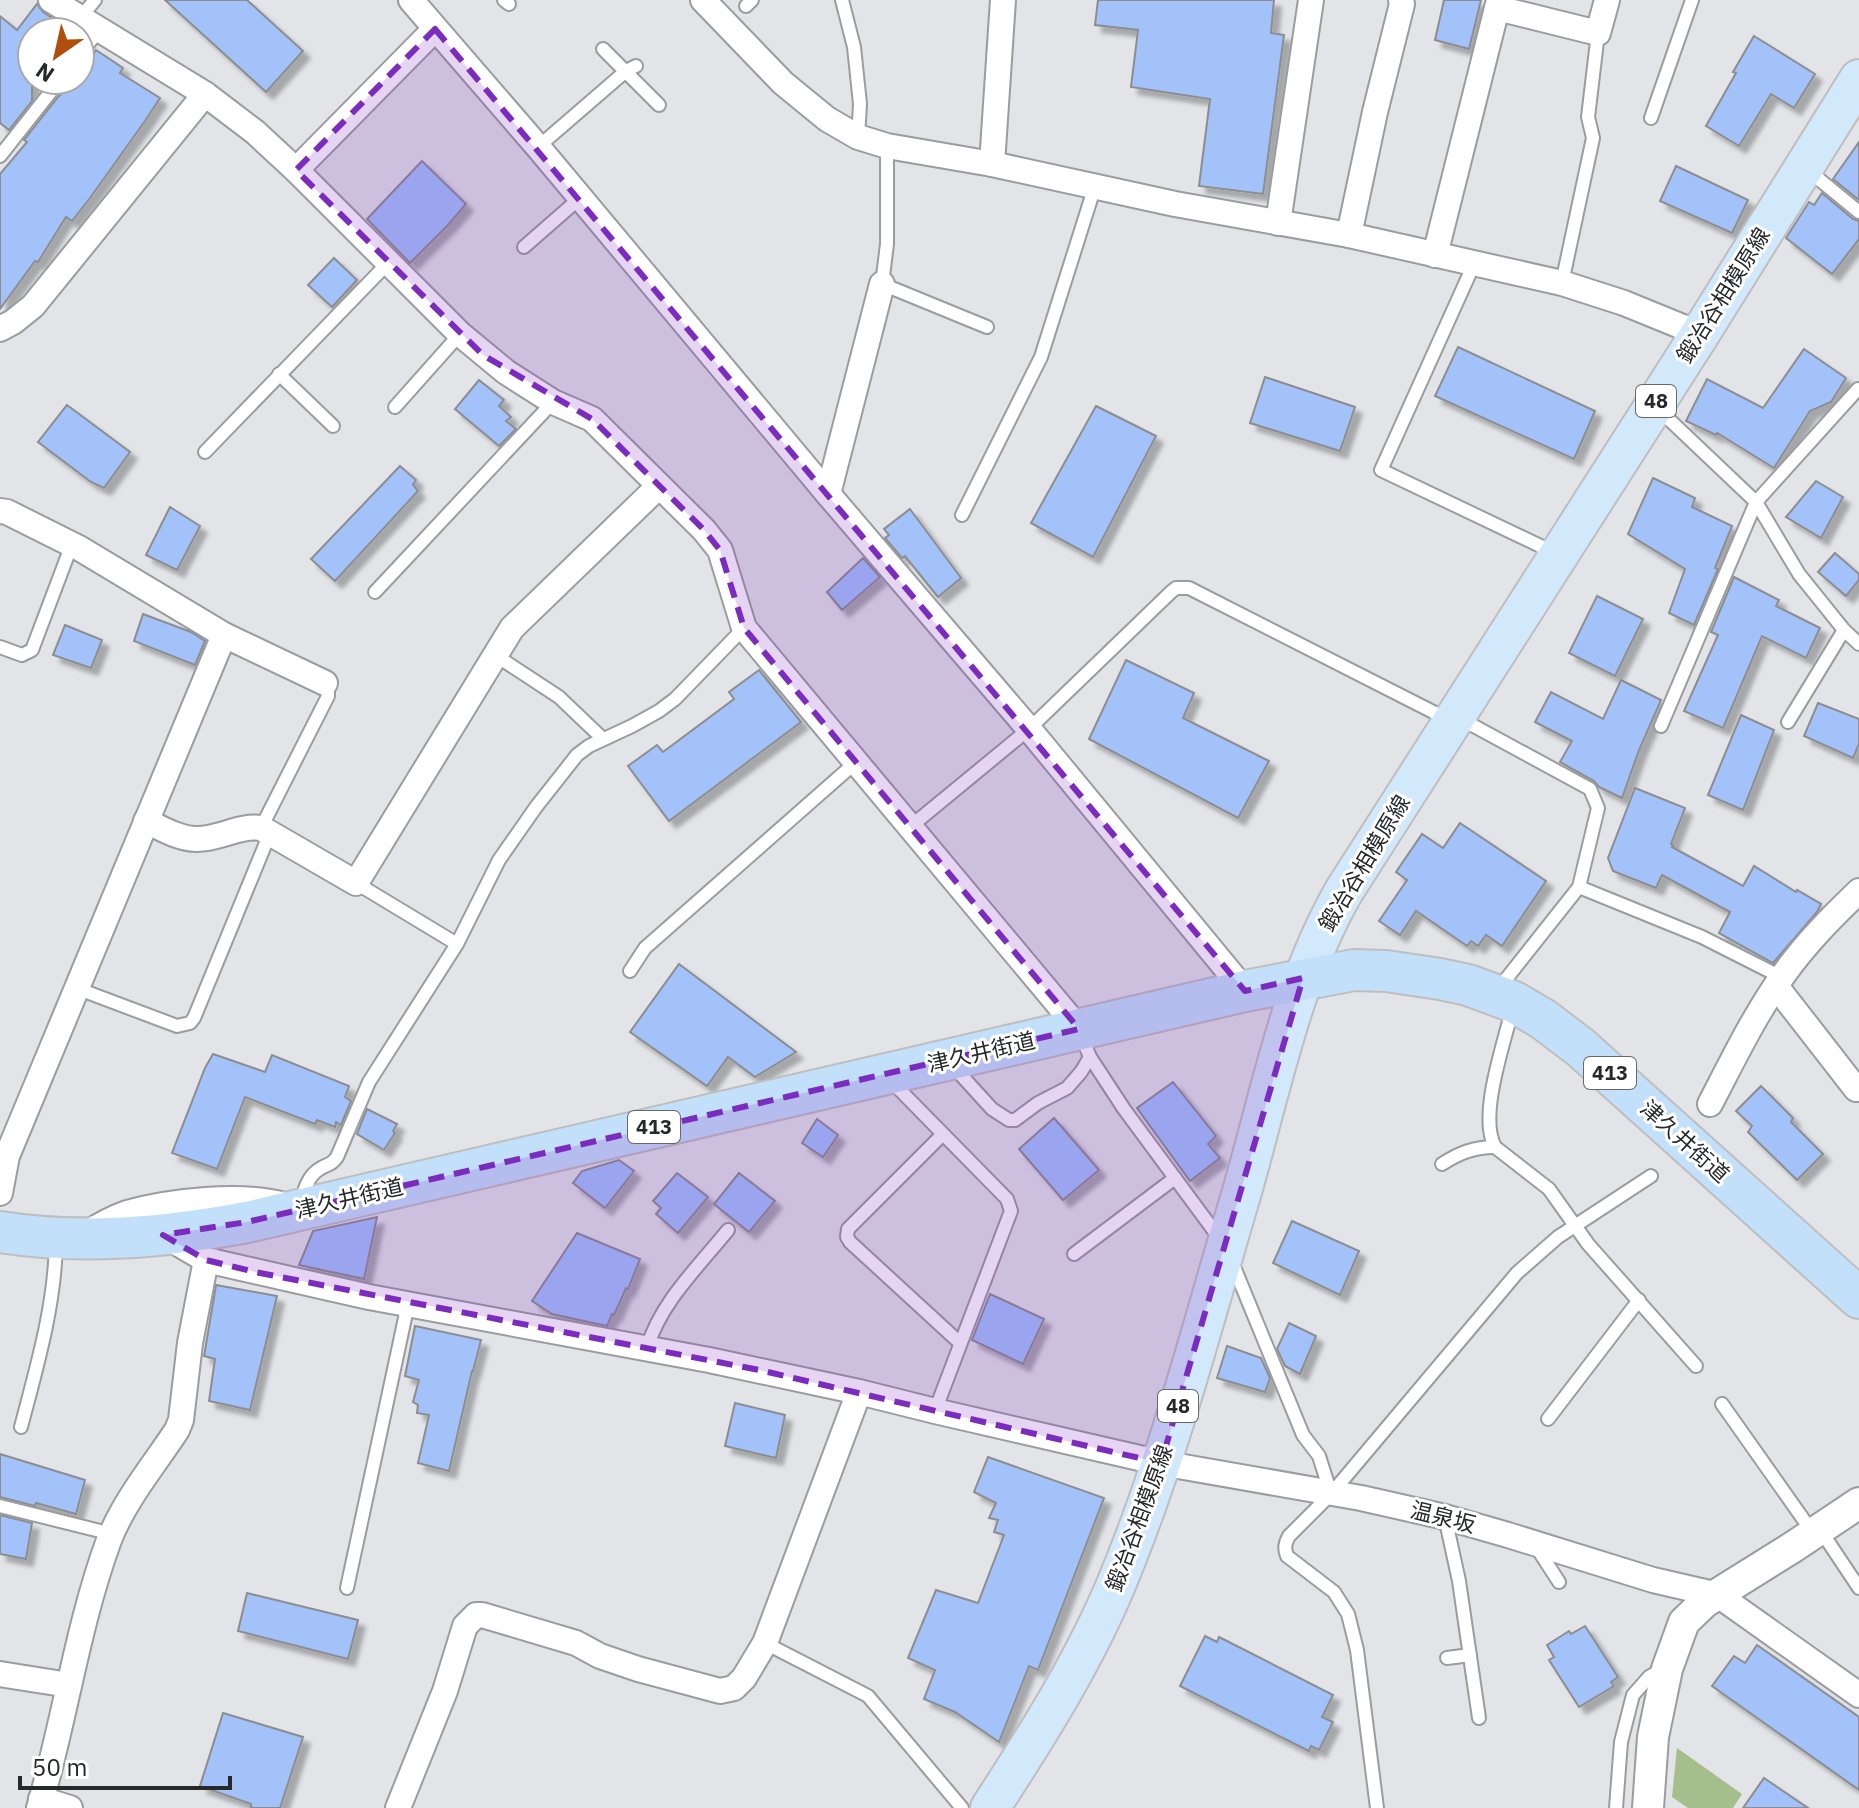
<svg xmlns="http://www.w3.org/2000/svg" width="1859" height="1808" viewBox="0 0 1859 1808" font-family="'IBM Plex Sans','Noto Sans JP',sans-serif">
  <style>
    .green { fill: #a4bf8c }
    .building { fill: #a3c2fa; stroke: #8c8d90; stroke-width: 2; filter: url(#shadow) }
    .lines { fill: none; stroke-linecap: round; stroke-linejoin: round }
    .service-casing { stroke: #9b9c9f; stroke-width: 16 }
    .minor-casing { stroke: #9b9c9f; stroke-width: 28 }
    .tertiary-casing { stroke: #9b9c9f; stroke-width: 34 }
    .primary-casing { stroke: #bebebf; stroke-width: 42 }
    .trunk-casing { stroke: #bebebf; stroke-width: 44 }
    .service { stroke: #fff; stroke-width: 12 }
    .minor { stroke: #fff; stroke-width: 24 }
    .tertiary { stroke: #fff; stroke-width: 30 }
    .primary { stroke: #d2e8fb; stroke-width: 38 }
    .trunk { stroke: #c3e0fa; stroke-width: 40 }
    .marked { fill: #7b2cbf; fill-opacity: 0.2; stroke: #7b2cbf; stroke-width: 6; stroke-dasharray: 16 10; stroke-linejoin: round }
    .labels { text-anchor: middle; stroke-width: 6; stroke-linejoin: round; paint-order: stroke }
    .shield { fill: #fff; stroke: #686869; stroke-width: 2 }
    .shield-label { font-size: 20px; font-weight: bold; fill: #272829 }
    .street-label { font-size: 22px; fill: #272829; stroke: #fff }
  </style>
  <defs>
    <filter id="shadow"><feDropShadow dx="7" dy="7" stdDeviation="2" flood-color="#0004"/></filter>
  </defs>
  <rect width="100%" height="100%" fill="#e2e4e7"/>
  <path class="green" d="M 1677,1748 L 1742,1794 L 1733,1808 L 1688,1808 L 1672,1797 Z"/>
  <g class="building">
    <path d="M 165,0 L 247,0 L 303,51 L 266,92 Z"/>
    <path d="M 1098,0 L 1274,0 L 1271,33 L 1284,35 L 1263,194 L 1199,186 L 1210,99 L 1131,87 L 1138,30 L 1095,25 Z"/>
    <path d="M 1444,0 L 1481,0 L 1469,49 L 1435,40 Z"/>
    <path d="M 37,4 L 43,12 L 63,25 L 58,32 L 32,32 L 32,101 L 9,130 L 0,123 L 0,16 L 17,30 Z"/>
    <path d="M 1754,36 L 1815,74 L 1794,108 L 1771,94 L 1739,146 L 1706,126 L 1736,73 L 1733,72 Z"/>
    <path d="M 96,50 L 123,68 L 120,73 L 160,98 L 145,121 L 90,198 L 72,221 L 66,217 L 38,262 L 35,261 L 0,309 L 0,174 L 27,142 L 24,140 L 58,97 L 76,80 L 80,80 L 80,74 Z"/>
    <path d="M 1859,142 L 1859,200 L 1833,179 Z"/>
    <path d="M 422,161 L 466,204 L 448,225 L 410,263 L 367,219 Z"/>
    <path d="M 1676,166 L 1748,200 L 1732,233 L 1660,201 Z"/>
    <path d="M 1822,193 L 1853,219 L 1859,221 L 1859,239 L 1832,274 L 1786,238 L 1809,202 L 1814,205 Z"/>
    <path d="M 334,258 L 357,280 L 332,307 L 308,285 Z"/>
    <path d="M 1458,347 L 1595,411 L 1574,459 L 1435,396 Z"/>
    <path d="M 1804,349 L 1846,378 L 1831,402 L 1810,411 L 1774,468 L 1717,433 L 1716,435 L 1686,421 L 1707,379 L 1763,408 Z"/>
    <path d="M 1265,377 L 1355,407 L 1340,451 L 1250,423 Z"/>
    <path d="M 479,380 L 504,400 L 499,406 L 511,417 L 506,421 L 516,429 L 499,446 L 455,409 Z"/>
    <path d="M 67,405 L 130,452 L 104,488 L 91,482 L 38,442 Z"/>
    <path d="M 1096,406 L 1156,436 L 1093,557 L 1031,523 Z"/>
    <path d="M 400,466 L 416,480 L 413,485 L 418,491 L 335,581 L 311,559 Z"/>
    <path d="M 1653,478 L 1695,498 L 1692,507 L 1732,526 L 1715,568 L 1718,569 L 1694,625 L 1669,613 L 1685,569 L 1628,534 Z"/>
    <path d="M 1816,481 L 1843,497 L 1821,538 L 1786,517 Z"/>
    <path d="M 170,507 L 200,526 L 177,570 L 146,555 Z"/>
    <path d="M 910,509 L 961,578 L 938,597 L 905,556 L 902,558 L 885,538 L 889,535 L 884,529 Z"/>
    <path d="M 1835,553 L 1859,574 L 1859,580 L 1846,596 L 1818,572 Z"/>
    <path d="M 863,558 L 880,577 L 842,610 L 827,592 Z"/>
    <path d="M 1734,577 L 1779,600 L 1776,606 L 1820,628 L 1806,658 L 1762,636 L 1723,728 L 1684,711 L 1718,635 L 1711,632 Z"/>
    <path d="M 1597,596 L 1643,619 L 1615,676 L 1569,653 Z"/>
    <path d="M 143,614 L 191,632 L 205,641 L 195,665 L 134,641 Z"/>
    <path d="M 65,625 L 102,640 L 91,668 L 53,655 Z"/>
    <path d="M 1126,660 L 1194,693 L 1183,718 L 1269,761 L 1238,818 L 1089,739 Z"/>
    <path d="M 759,670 L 801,722 L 669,821 L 628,766 L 657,745 L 663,752 L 734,699 L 729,692 Z"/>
    <path d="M 1621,680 L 1661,700 L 1639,750 L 1622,798 L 1599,787 L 1594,781 L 1560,762 L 1572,741 L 1535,722 L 1551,692 L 1603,719 Z"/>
    <path d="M 1818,703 L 1859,719 L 1859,744 L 1853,758 L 1804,736 Z"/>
    <path d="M 1741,715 L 1774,730 L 1743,810 L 1708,795 Z"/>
    <path d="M 1635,788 L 1685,808 L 1671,844 L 1673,845 L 1672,847 L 1743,886 L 1754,866 L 1796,892 L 1797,890 L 1821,904 L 1817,912 L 1773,963 L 1719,933 L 1730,912 L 1662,875 L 1656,888 L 1613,871 L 1608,858 Z"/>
    <path d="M 1460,823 L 1546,881 L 1502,946 L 1486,935 L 1478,946 L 1471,941 L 1467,946 L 1416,911 L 1400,935 L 1379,921 L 1407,880 L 1396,872 L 1422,834 L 1443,848 Z"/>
    <path d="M 679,964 L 796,1052 L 755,1077 L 728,1057 L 707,1086 L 630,1032 Z"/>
    <path d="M 213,1054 L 265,1072 L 272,1055 L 349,1086 L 345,1097 L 351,1101 L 341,1125 L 336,1122 L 335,1127 L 317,1120 L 315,1124 L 245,1097 L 217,1169 L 172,1153 L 205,1068 Z"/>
    <path d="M 1173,1082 L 1216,1136 L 1208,1144 L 1220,1158 L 1190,1181 L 1137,1108 Z"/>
    <path d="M 1761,1086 L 1793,1118 L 1791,1122 L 1823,1154 L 1797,1180 L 1748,1132 L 1752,1126 L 1736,1111 Z"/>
    <path d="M 367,1109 L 397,1124 L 393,1131 L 395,1133 L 384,1150 L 357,1134 Z"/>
    <path d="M 1054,1118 L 1099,1170 L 1063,1200 L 1019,1149 Z"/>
    <path d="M 817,1119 L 838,1135 L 823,1157 L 802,1143 Z"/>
    <path d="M 619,1160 L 634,1171 L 605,1208 L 573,1183 L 582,1171 Z"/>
    <path d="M 677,1173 L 708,1197 L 678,1233 L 656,1214 L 661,1208 L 653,1201 Z"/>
    <path d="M 739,1173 L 775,1201 L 749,1232 L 714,1204 Z"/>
    <path d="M 377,1217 L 364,1279 L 299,1265 L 313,1231 Z"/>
    <path d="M 1292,1221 L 1359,1251 L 1340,1295 L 1273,1263 Z"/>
    <path d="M 577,1233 L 640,1259 L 628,1289 L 626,1288 L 614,1315 L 612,1314 L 607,1326 L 552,1314 L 532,1301 Z"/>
    <path d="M 216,1285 L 277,1296 L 250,1410 L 209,1401 L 215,1359 L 204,1356 Z"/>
    <path d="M 990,1294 L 1044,1319 L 1023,1364 L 972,1340 Z"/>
    <path d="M 1289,1323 L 1316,1336 L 1300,1374 L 1285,1366 L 1277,1349 Z"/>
    <path d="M 415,1326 L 481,1340 L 473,1371 L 472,1371 L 449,1471 L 418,1463 L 429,1415 L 417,1413 L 418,1405 L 413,1402 L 419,1380 L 405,1376 Z"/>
    <path d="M 1227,1346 L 1261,1358 L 1270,1378 L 1265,1392 L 1217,1378 Z"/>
    <path d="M 735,1403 L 785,1415 L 776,1458 L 725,1446 Z"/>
    <path d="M 0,1454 L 85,1480 L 76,1514 L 36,1503 L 35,1506 L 0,1497 Z"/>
    <path d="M 988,1457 L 1104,1498 L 1038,1670 L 1029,1666 L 999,1742 L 955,1712 L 924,1699 L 935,1670 L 908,1658 L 936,1590 L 978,1603 L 1004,1535 L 994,1532 L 998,1520 L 989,1518 L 996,1503 L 974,1492 Z"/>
    <path d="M 0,1515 L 32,1523 L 26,1559 L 0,1554 Z"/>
    <path d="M 247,1593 L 358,1620 L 348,1659 L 238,1631 Z"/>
    <path d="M 1585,1626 L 1618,1677 L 1611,1682 L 1614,1686 L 1579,1707 L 1549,1660 L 1554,1657 L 1547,1645 L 1569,1631 L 1571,1634 Z"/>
    <path d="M 1205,1636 L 1217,1642 L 1219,1637 L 1333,1695 L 1322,1717 L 1333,1722 L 1319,1750 L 1311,1746 L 1309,1751 L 1180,1686 Z"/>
    <path d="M 1757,1645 L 1859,1717 L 1859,1790 L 1712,1686 L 1734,1656 L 1745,1663 Z"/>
    <path d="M 223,1713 L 303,1737 L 280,1808 L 251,1808 L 251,1804 L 200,1786 Z"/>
    <path d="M 1764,1778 L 1808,1808 L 1743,1808 Z"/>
  </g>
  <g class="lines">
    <g class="service-casing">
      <g id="service">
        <path d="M 504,0 L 509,4"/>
        <path d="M 842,0 L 854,47 L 860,104 L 858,137"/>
        <path d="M 746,6 L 752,0"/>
        <path d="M 80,18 L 95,0"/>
        <path d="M 603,49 L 659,105"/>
        <path d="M 80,54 L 100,29"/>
        <path d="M 1651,118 L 1692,0"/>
        <path d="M 887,146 L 887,244 L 882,284 L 987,327"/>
        <path d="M 538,147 L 626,71 L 636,66"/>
        <path d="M 0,156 L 60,80"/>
        <path d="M 1809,171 L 1859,212"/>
        <path d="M 524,247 L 580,198"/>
        <path d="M 1474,264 L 1381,470 L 1555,553"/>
        <path d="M 1562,283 L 1593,138 L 1588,117 L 1598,33"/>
        <path d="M 279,374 L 333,426"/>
        <path d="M 395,407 L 460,334"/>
        <path d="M 1657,408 L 1756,502 L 1799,574 L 1844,630 L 1859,644"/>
        <path d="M 205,452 L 388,263"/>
        <path d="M 962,515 L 1041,357 L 1095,186"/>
        <path d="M 375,592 L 553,402"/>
        <path d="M 0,647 L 22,655 L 32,650 L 72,544"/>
        <path d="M 495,655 L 559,697 L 603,739"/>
        <path d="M 1461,719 L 1590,789 L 1598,808 L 1579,887 L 1499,988"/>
        <path d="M 1788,722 L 1844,630"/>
        <path d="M 1661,726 L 1756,502 L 1858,389"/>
        <path d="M 910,827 L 1029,729 L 1171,592 L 1176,588 L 1189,588 L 1449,720"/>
        <path d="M 261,828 L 328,696 L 328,687 L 325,683"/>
        <path d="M 356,883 L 457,944"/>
        <path d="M 1579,887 L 1702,937 L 1781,977"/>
        <path d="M 630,971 L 645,948 L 855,763"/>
        <path d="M 76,988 L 177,1026 L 190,1023 L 194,1018 L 270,833"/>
        <path d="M 1512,1010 C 1504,1044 1478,1116 1495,1147 L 1549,1189 L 1588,1244 L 1696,1366"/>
        <path d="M 1080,1033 L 1090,1057 L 1124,1109 L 1220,1239"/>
        <path d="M 961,1075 L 992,1109 L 1009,1120 L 1015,1120 L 1038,1103 L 1067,1088 L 1081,1072 L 1090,1057"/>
        <path d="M 891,1081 L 1007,1199 L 1011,1211 L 935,1411"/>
        <path d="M 942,1135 L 848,1229 L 847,1237 L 850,1242 L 960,1343"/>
        <path d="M 1442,1164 C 1459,1153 1474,1147 1495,1147"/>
        <path d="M 301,1203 C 304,1190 308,1175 321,1168 C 329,1164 332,1164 337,1157 L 369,1082 L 457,944 L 499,860 L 536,807 L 577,755 L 589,746 L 632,726 L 659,711 L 675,699 L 744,628"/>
        <path d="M 1074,1254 L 1175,1178"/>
        <path d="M 1232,1262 L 1303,1435 L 1319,1456 L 1331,1494"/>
        <path d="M 647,1348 C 661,1302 698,1267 728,1230"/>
        <path d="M 1722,1404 L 1813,1533"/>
        <path d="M 1548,1419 L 1639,1300"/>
        <path d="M 21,1427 C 37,1366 55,1305 56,1242"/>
        <path d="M 0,1506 L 112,1534"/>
        <path d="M 1445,1517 L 1459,1581 L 1479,1718"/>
        <path d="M 1821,1531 L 1859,1588"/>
        <path d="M 1537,1548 L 1559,1582"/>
        <path d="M 347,1588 L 408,1304"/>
        <path d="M 765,1643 L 868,1696 L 962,1808"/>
        <path d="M 1447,1658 L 1470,1655"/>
        <path d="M 1377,1808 L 1357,1650 L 1348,1614 L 1334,1592 L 1287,1556 C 1284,1548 1285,1543 1289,1536 L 1331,1494 L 1517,1273 L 1558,1237 L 1651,1176"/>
        <path d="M 1616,1808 L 1621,1742 L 1633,1695 L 1649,1677 L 1661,1670"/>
      </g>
    </g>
    <g class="minor-casing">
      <g id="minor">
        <path d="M 51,0 L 205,94 L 255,132 L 296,170 L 460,334 L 506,372 L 553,402 L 592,419 L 704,530 L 720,550 L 744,628 L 1079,1029"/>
        <path d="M 411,0 L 538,147 L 828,494 L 1029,729 L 1245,991"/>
        <path d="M 703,0 L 783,83 L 827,119 L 858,137 L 887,146 L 992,164 L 1175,204 L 1349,235 L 1562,283 L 1624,303 L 1700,334"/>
        <path d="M 1497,8 L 1598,33 L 1607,0"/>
        <path d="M 992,164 L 1003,0"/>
        <path d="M 296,170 L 435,29"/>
        <path d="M 1278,223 L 1311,0"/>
        <path d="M 1349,235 L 1375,112 L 1402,4 L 1401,0"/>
        <path d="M 1435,255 L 1499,0"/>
        <path d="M 0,329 L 13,322 L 33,306 L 205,94"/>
        <path d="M 828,494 L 882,284"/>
        <path d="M 0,511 L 7,512 L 79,548 L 224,635"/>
        <path d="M 146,821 C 161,828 179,839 196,839 C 218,840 238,825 261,828 L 356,883 L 512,628 L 659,486"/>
        <path d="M 1776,986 L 1856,1089"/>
        <path d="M 1710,1104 C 1733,1060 1755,1014 1784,974 C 1806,943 1832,917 1859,891"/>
        <path d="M 0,1193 L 7,1156 L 224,635 L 325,683"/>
        <path d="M 88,1233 C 100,1225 113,1218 127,1213 C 170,1201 241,1193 284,1205"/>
        <path d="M 165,1236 L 206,1260 L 369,1297 L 709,1360 L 859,1392 L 935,1411 L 1161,1463 L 1361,1498 L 1445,1517 L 1508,1535 L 1653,1580 L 1718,1595 L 1859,1695"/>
        <path d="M 0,1674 L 69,1685"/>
        <path d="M 41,1799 L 70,1808"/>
        <path d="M 39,1808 C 65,1720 77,1627 109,1540 C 124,1501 154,1465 177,1430 L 181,1420 L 190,1343 L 206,1260"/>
        <path d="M 398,1808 L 445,1691 L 465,1626 L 476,1615 L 482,1615 L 576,1643 L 600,1656 L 638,1669 L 720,1691 L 734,1688 L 744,1678 L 765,1643 L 859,1392"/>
      </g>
    </g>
    <g class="tertiary-casing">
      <path id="tertiary" d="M 1648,1808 L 1653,1737 L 1667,1669 L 1684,1622 L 1705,1602 L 1793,1547 L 1859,1503"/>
    </g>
    <g class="primary-casing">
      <path id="primary" d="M 990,1808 C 1036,1737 1082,1665 1115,1587 C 1168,1461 1202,1326 1241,1195 C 1271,1092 1290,985 1344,891 L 1700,334 L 1859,79"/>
    </g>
    <g class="trunk-casing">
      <path id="trunk" d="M 0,1232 C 82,1245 166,1237 247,1222 L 1245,991 L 1354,970 L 1386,971 L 1440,979 L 1468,985 L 1514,1002 L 1543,1019 L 1580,1047 L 1859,1298"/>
    </g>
    <use href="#service" class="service"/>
    <use href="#minor" class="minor"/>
    <use href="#tertiary" class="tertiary"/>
    <use href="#primary" class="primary"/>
    <use href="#trunk" class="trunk"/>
  </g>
  <path class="marked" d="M 435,29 L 1245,991 L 1303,978 L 1161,1463 L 759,1370 L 255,1272 L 206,1260 L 163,1235 L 247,1222 L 1079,1029 L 744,628 L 720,550 L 704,530 L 592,419 L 483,355 L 296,170 Z"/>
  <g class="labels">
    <g class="shield">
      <rect x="1636" y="385" width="40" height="32" rx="6"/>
      <rect x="1584" y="1057" width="52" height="32" rx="6"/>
      <rect x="628" y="1111" width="52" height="32" rx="6"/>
      <rect x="1158" y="1390" width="40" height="32" rx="6"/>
    </g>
    <g class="shield-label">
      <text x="1656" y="408">48</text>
      <text x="1610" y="1080">413</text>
      <text x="654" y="1134">413</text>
      <text x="1178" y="1413">48</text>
    </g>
    <g class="street-label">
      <text transform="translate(1723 295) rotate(-58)" y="8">鍛冶谷相模原線</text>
      <text transform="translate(1364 863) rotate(-59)" y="8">鍛冶谷相模原線</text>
      <text transform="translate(981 1052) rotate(-13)" y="8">津久井街道</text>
      <text transform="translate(1685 1141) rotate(42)" y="8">津久井街道</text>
      <text transform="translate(349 1198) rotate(-13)" y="8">津久井街道</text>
      <text transform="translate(1443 1517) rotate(14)" y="8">温泉坂</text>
      <text transform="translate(1139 1518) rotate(-70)" y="8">鍛冶谷相模原線</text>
    </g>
  </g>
  <g transform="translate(56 56) rotate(214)"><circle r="38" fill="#ffffff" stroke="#a9a9a9" stroke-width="2"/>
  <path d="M0-6L14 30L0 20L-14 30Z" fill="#b04e0d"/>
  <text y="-12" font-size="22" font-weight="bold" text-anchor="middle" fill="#272829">N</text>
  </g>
  <path d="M20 1776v12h210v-12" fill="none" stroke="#272829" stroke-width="4"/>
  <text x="32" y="1776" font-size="24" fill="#272829" stroke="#ffffff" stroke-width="6" paint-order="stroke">50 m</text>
</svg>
